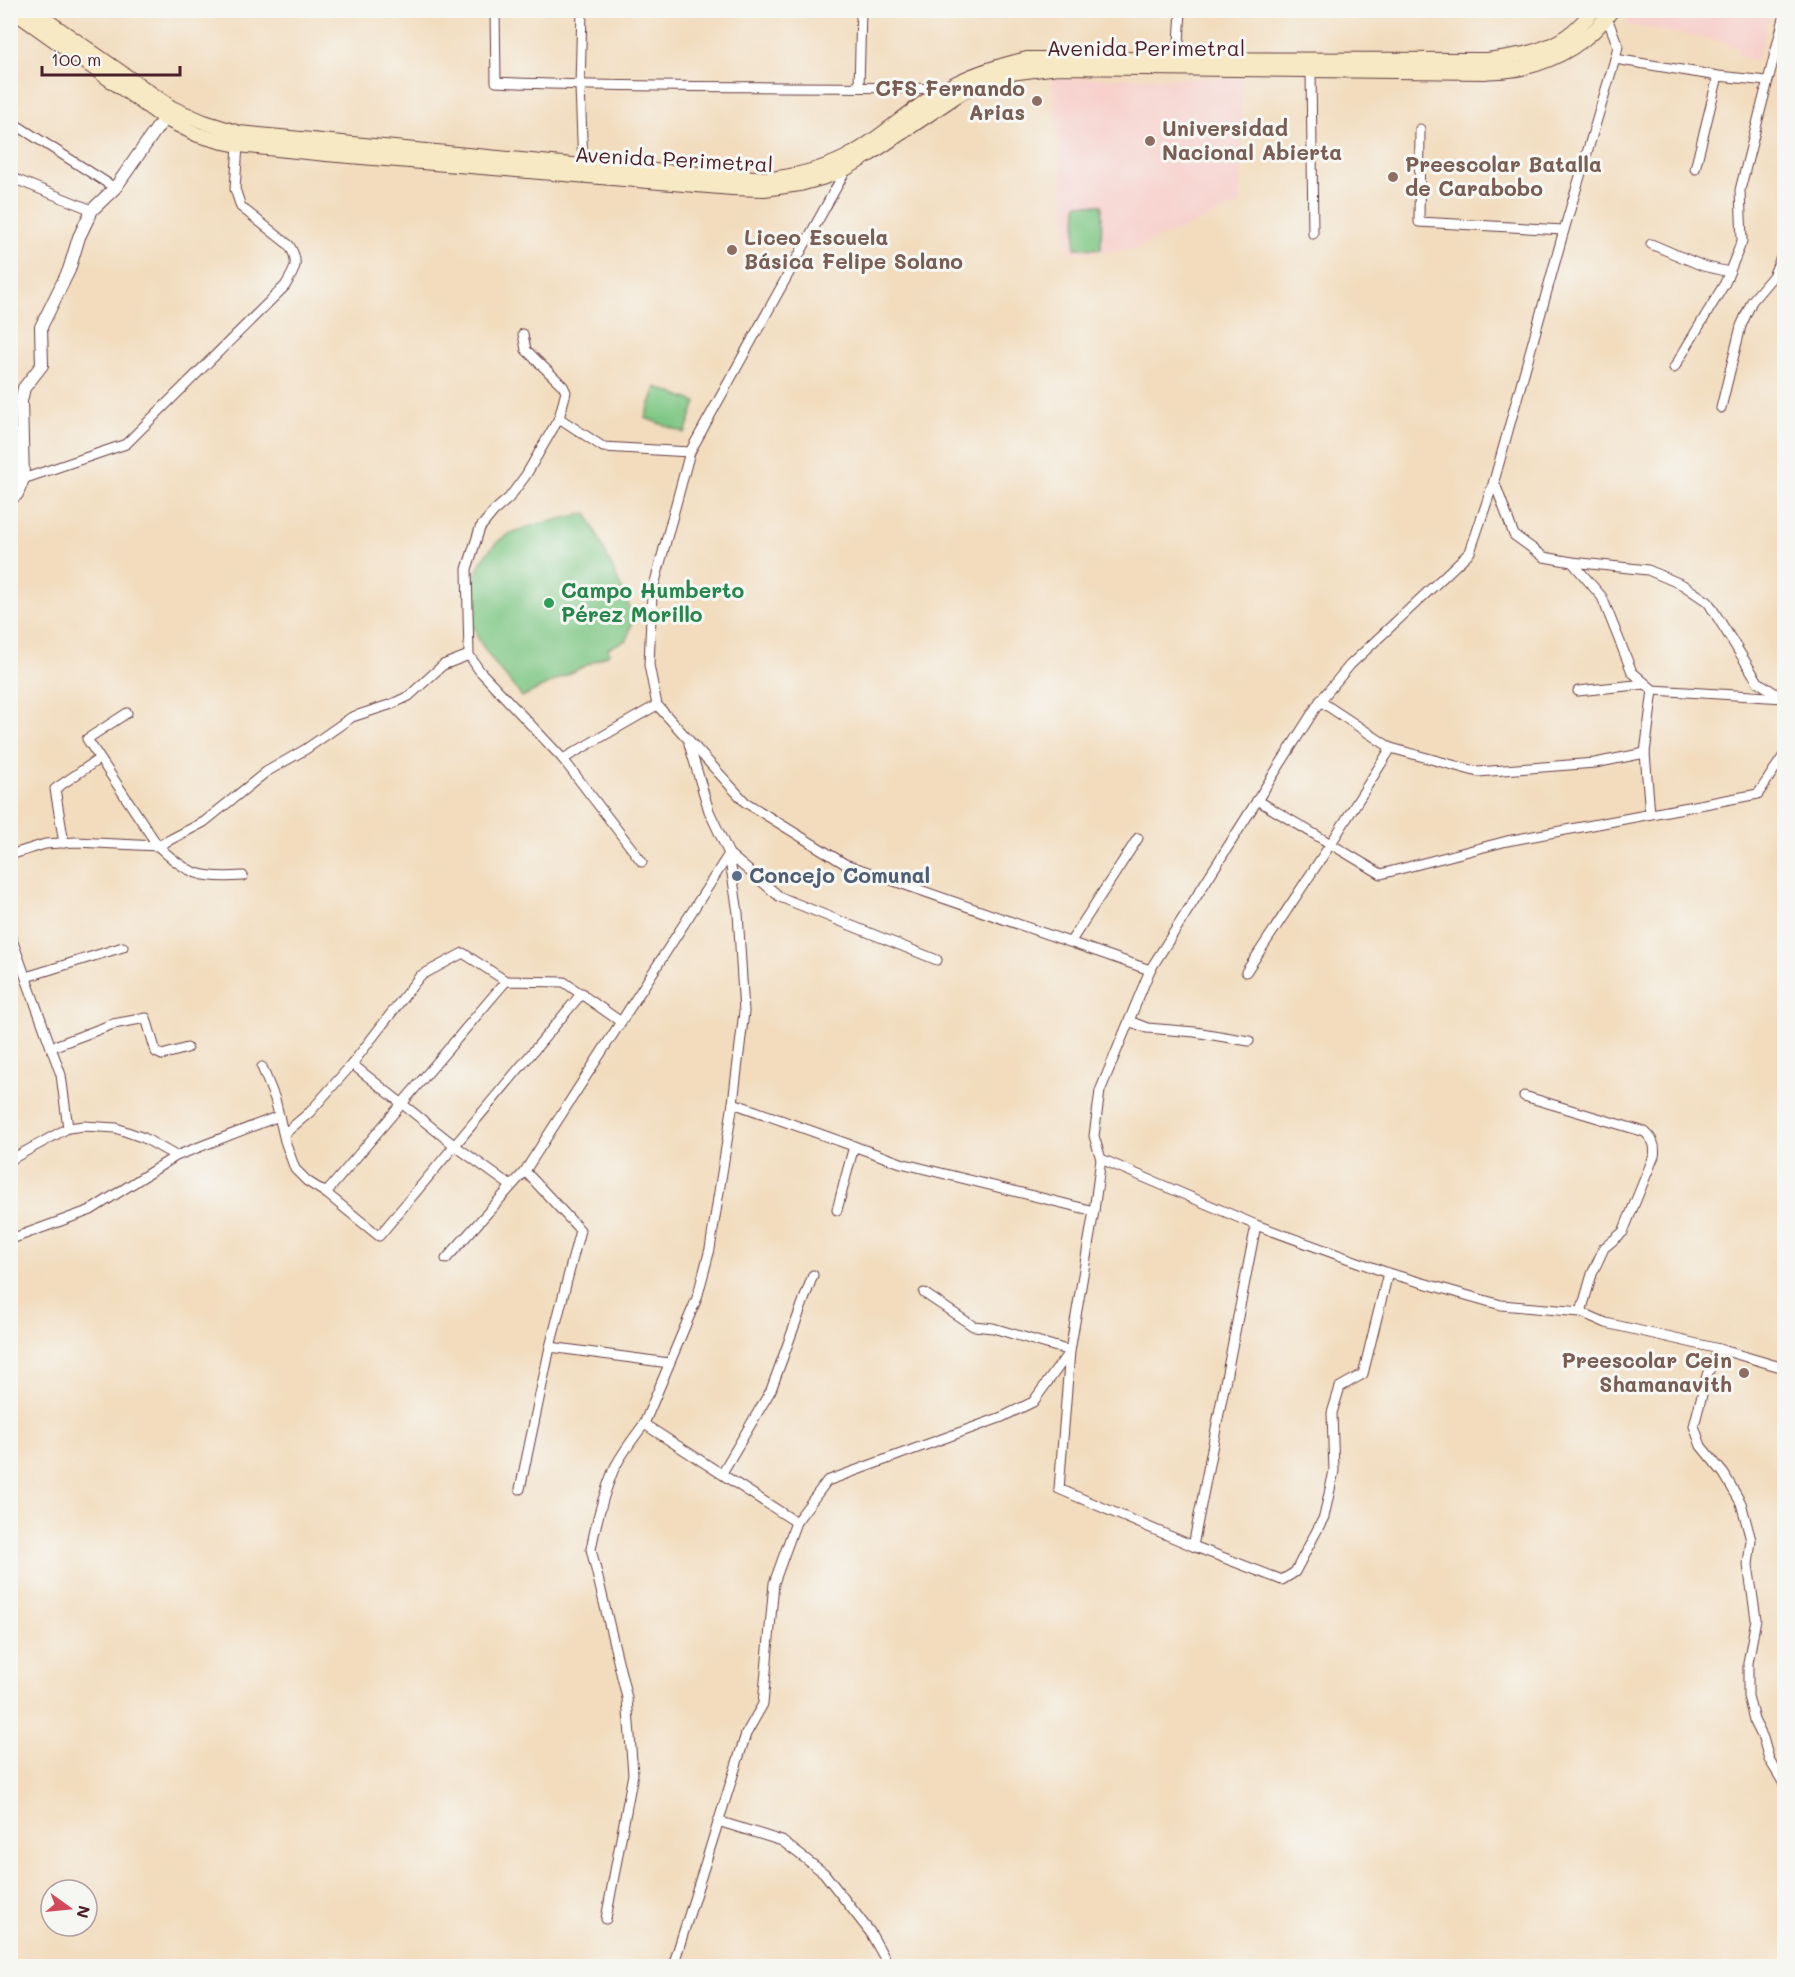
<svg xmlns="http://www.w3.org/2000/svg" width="1795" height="1977" viewBox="0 0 1795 1977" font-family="Mali,sans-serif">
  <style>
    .built { fill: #f7d0cc }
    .green { fill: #7dc683; stroke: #647257; stroke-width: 1.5 }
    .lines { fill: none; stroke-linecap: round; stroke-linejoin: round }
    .minor-casing { stroke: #633b41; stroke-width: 11 }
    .tertiary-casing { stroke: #633b41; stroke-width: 14 }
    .secondary-casing { stroke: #633b41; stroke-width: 16 }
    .minor { stroke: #fff; stroke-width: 9 }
    .tertiary { stroke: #fff; stroke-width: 12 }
    .secondary { stroke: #f6e9c3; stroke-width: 14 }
    .education-dot { fill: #8d6e63; stroke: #f6f6f2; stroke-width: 2 }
    .leisure-dot { fill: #2e9e5b; stroke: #f6f6f2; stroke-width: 2 }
    .service-dot { fill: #5c6f8a; stroke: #f6f6f2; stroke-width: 2 }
    .labels { text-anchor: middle; stroke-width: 6; stroke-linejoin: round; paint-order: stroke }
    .street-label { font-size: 21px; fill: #4a1f2b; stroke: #f6f6f2 }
    .education-label { font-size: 21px; font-weight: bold; fill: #785e54; stroke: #f6f6f2; text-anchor: start }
    .leisure-label { font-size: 21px; font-weight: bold; fill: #27864d; stroke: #f6f6f2; text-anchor: start }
    .service-label { font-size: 21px; font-weight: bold; fill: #4e5e75; stroke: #f6f6f2; text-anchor: start }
  </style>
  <rect width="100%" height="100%" fill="#f6f6f2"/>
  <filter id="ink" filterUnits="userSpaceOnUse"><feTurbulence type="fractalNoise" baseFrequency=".0167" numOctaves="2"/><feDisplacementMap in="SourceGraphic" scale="12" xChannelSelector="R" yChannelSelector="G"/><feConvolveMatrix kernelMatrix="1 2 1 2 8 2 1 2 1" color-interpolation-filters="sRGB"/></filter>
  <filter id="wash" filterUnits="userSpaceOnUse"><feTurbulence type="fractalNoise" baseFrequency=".008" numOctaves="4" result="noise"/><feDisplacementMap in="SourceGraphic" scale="24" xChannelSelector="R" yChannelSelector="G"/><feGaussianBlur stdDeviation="1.35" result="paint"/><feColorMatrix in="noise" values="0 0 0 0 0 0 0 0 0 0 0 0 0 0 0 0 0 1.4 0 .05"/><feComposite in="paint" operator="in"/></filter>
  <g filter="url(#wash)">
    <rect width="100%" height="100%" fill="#f2dcbd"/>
    <g class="built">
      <path d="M 1629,11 L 1629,10 L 1771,11 L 1757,61 L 1737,56 L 1739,48 L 1728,46 L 1728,43 L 1626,24 Z"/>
      <path d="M 1052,78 L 1242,78 L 1241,204 L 1132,250 L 1069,253 Z"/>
    </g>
    <g class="green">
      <path d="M 1077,204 L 1102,205 L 1101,249 L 1075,248 Z"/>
      <path d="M 656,387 L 696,402 L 685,433 L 645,418 Z"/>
      <path d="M 587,513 L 626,598 L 633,619 L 627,640 L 608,648 L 609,654 L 522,697 C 507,677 486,656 476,634 C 461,599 476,550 511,533 C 530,524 565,518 587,513 Z"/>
    </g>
  </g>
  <g filter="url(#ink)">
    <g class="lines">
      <g class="minor-casing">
        <g id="minor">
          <path d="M 495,10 L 496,82 C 645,89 794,85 944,89"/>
          <path d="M 582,10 L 580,86 L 583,166"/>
          <path d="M 1603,16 L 1607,18 L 1618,46 L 1615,59 L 1564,230 L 1494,481 L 1470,552 L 1350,665 L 1320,701 L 1150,970 L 1100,1091 L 1094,1136 L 1101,1159 L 1256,1225 L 1388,1273 L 1501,1305 L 1581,1312 L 1606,1323 L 1719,1349 L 1784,1368"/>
          <path d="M 1178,59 L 1181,10"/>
          <path d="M 1615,59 L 1718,76 L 1767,81"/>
          <path d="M 1311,70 L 1313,234"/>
          <path d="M 859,87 L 861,10"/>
          <path d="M 10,121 L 115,188"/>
          <path d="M 1420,129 L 1419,222 L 1564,230"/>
          <path d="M 847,168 L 690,452 L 652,593 L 649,665 L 657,705 L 745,802 L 845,864 L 1150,970"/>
          <path d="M 1695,169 L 1718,76"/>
          <path d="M 10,177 L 92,210"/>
          <path d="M 1651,244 L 1703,266 L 1729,272"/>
          <path d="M 523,334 L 526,350 L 563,386 L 566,392 L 559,418"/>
          <path d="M 1674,368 L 1725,283 L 1742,241 L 1740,190 L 1784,18"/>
          <path d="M 1721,408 L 1741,326 L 1752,301 L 1773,276 L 1784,251"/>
          <path d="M 23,479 L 126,444 L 285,286 C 295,270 300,262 289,245 L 241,207 L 235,189 L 238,145"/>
          <path d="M 1494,481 L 1514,535 L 1544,557 L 1572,562 L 1648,570 L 1683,585 L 1708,602 L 1758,682 L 1784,699"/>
          <path d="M 1572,562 L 1602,597 L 1632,672 L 1653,690 L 1784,698"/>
          <path d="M 1578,691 L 1645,684"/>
          <path d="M 1320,701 L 1391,748 L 1478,772 L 1595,763 L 1645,753"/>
          <path d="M 657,705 L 563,759 L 479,670 L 469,655 L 467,569 L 480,528 L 494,511 L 509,498 L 526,475 L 559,418 L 603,447 L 690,452"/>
          <path d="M 127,713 L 87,739 L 158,846 L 204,822 L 266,772 L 306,749 L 352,717 L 392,704 L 409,696 L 443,665 L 469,655"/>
          <path d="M 563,759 L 642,862"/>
          <path d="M 1257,800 L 1381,874 L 1507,841 L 1758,794 L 1784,755"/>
          <path d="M 1650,814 L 1645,753 L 1653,690"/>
          <path d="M 64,843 L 55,789 L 99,759"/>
          <path d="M 10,855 L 45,844 L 76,842 L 158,846 C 188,875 202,879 243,876"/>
          <path d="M 10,934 L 61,1075 L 68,1128"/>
          <path d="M 1071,941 L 1138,838"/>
          <path d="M 1246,972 L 1330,845 L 1391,748"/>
          <path d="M 26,977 L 123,947"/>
          <path d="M 582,993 L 379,1236 L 326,1193 L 506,981 L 564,982 L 621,1022"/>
          <path d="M 1129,1021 L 1147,1028 L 1195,1032 L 1249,1041"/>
          <path d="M 52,1047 L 113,1024 L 146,1018 L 156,1052 L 162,1055 L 187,1048"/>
          <path d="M 352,1064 L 454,1145 L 511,1186"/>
          <path d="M 262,1067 L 275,1099 L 285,1141 L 295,1169 L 307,1181 L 326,1193"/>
          <path d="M 1524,1096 L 1645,1132 C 1653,1139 1656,1146 1654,1156 L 1623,1232 L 1604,1248 L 1592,1274 L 1581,1312"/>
          <path d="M 733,1103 L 901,1163 L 1094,1211"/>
          <path d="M 284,1134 L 310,1112 L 352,1064 L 420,976 L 463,953 L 506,981"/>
          <path d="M 1101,1159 L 1094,1211 L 1070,1351 L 1059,1489 L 1193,1546 L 1256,1225"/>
          <path d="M 10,1160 L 68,1128 L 84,1126 L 116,1128 L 144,1138 L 176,1156"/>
          <path d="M 837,1210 L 854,1146"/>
          <path d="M 11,1239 L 91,1210 L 176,1156 L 279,1116"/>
          <path d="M 446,1259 L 525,1171"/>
          <path d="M 924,1293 L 973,1326 L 993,1328 L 1070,1351 L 1033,1402 L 1002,1417 L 827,1481 L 796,1522 L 644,1424 L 697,1298 L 710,1249 L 733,1103 L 744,1012 L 738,913 L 729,854 L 780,897 L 937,960"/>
          <path d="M 550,1347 L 580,1230 L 525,1171 L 729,854 L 709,811 L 689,744"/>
          <path d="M 1719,1349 L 1707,1375 L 1694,1426 L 1701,1446 L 1724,1474 L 1741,1503 L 1751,1540 L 1748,1565 L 1756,1619 L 1748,1663 L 1748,1696 L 1754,1720 L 1763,1738 L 1769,1759 L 1784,1784"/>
          <path d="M 722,1473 L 771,1390 L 813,1275"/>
          <path d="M 520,1489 L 550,1347 L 669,1363"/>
          <path d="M 1193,1546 L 1282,1580 L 1295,1572 L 1324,1517 L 1334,1471 L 1332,1413 L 1340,1387 L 1363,1374 L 1388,1273"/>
          <path d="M 718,1821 L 782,1841 L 824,1873 L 870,1932 L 889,1966"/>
          <path d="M 606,1919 L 633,1774 L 627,1698 L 591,1549 C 596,1523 603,1496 613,1471 C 621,1454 633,1439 644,1424"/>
          <path d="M 673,1966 L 746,1734 L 763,1704 L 774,1583 L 796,1522"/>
        </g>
      </g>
      <g class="tertiary-casing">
        <path id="tertiary" d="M 10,499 L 17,494 L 23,479 L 21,401 L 24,388 L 42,365 L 41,327 L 69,270 L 79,237 L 92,210 L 115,188 L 169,111"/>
      </g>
      <g class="secondary-casing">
        <g id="secondary">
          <path d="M 12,10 L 164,118 L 198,135 L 223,142 L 238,145 L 326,154 L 732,188 L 764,189 L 800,184 L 825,177 L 847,168 L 870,154 L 956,96 L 981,82 L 1010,73 L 1058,67 L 1485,72 C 1497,71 1510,71 1522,68 C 1558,60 1591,40 1612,10"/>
          <path d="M 32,10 L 172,108 L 204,122 L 239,133 L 583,166 L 771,179 C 801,175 829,168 854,153 C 886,134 913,107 945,89 C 971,74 998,66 1027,59 L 1487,60 C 1515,56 1543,53 1567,36 C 1577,29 1586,19 1594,10"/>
        </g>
      </g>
      <use href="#minor" class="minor"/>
      <use href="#tertiary" class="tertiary"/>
      <use href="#secondary" class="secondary"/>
    </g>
  </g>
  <g class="education-dot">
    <circle cx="1037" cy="101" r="6"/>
    <circle cx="1150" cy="141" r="6"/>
    <circle cx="1393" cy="177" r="6"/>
    <circle cx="732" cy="250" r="6"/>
    <circle cx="1744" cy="1373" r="6"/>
  </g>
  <circle class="leisure-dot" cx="549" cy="603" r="6"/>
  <circle class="service-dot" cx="737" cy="876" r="6"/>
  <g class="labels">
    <g class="street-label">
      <text x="1146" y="56">Avenida Perimetral</text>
      <text transform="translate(674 160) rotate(3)" y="7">Avenida Perimetral</text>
    </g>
    <g class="education-label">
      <text x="1025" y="96" text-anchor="end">CFS Fernando<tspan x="1025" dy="24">Arias</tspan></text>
      <text x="1162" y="136">Universidad<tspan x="1162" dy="24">Nacional Abierta</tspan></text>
      <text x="1405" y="172">Preescolar Batalla<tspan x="1405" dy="24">de Carabobo</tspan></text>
      <text x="744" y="245">Liceo Escuela<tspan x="744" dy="24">Básica Felipe Solano</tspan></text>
      <text x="1732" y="1368" text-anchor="end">Preescolar Cein<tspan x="1732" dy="24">Shamanavith</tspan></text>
    </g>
    <g class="leisure-label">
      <text x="561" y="598">Campo Humberto<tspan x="561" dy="24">Pérez Morillo</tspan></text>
    </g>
    <g class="service-label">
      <text x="749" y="883">Concejo Comunal</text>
    </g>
  </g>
  <rect width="1795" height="1977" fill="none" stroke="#f6f6f2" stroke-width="36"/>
  <g transform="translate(69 1908) rotate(105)"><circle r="28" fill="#f6f6f2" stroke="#b1a0a2" stroke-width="1.5"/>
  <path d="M0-4.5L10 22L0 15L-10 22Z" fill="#d1495b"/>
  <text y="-9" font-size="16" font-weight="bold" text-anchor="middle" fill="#4a1f2b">N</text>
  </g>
  <path d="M42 66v9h138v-9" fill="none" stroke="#4a1f2b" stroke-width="3"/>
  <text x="51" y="66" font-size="18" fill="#4a1f2b" stroke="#f6f6f2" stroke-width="4.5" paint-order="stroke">100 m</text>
</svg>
